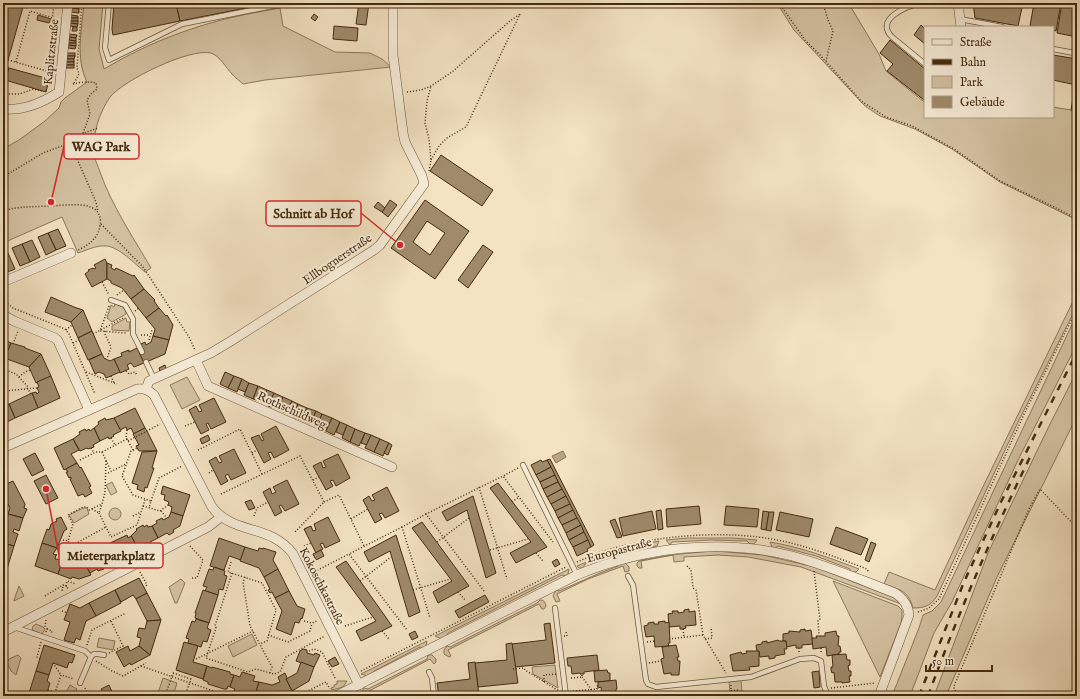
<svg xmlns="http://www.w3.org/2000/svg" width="1080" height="699" viewBox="0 0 1080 699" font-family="'IM FELL English',serif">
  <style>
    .green { fill: #d5c4a4; stroke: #8d7859 }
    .water { fill: #b8a485; stroke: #8a7455 }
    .building { fill: #9f8b6c; stroke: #452b0e; fill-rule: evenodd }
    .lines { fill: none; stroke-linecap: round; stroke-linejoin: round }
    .lane-casing { stroke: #70593b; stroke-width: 6 }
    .street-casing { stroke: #70593b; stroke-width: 10 }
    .path { stroke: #452b0e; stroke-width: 1.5; stroke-dasharray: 1 2; stroke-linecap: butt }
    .lane { stroke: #f7edd8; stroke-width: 4.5 }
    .street { stroke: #f7edd8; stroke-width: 9 }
    .rail { stroke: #452b0e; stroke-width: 2.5; stroke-dasharray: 7 7; stroke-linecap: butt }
    .path-bridge { stroke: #452b0e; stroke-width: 1.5; stroke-dasharray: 1 2; stroke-linecap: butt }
    .labels { text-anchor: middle; stroke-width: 4; stroke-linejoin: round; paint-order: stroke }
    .street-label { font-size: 12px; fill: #452b0e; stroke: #f7edd8 }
    .leader { fill: none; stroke: #d62828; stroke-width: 1.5 }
    .callout-dot { fill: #d62828; stroke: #f7edd8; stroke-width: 1.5 }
    .callout { fill: #f7edd8; stroke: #d62828; stroke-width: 1.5 }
    .callout-label { font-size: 13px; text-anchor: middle; font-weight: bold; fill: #452b0e }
  </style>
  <rect width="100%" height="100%" fill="#f3e3c3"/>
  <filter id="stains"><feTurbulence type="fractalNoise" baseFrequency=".005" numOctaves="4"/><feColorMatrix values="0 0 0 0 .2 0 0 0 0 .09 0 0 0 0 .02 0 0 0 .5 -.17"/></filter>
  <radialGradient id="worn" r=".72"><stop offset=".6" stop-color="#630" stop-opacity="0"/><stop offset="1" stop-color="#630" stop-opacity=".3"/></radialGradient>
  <g class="green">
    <path d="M 84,3 L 103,3 L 99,49 L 104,69 C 139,48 175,33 214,22 C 235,16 258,12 280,8 L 283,26 L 335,52 L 370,53 L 382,59 L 391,67 L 265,80 L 243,84 C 240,81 235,78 232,74 C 226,68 220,56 211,53 C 189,48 124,80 110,97 C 99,113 92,135 94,155 C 95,160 98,166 100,172 C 112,206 133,237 151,268 L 145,272 C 136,265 118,246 106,246 C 97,245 87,250 78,253 L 62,217 L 3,243 L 3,149 L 19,140 L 45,121 L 59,108 L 61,102 L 65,98 L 87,82 C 75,58 82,29 84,3 Z"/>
    <path d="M 777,3 L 850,3 L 852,9 L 879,54 L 886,71 L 923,101 L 925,100 L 925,117 L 1053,117 L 1053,107 L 1077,111 L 1077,220 L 1000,182 L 952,149 L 915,129 L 880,116 L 865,106 L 794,30 Z"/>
    <path d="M 1077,293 L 1077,306 L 1019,420 L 937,596 C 931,606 924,608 913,608 C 908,590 900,590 884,584 L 889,572 L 935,590 L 978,497 Z"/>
    <path d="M 115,304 L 123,307 L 126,312 L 126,314 L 112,322 L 107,318 L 111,305 L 114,307 Z"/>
    <path d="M 1077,314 L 1077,344 L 1019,458 L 952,602 L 934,633 L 910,696 L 892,696 L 919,628 L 923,615 L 932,611 L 941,602 Z"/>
    <path d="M 126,318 L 127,322 L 130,322 L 129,331 L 112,330 L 112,326 Z"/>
    <path d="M 1077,371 L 1077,416 L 997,577 L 946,696 L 934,696 L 988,553 L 1049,426 Z"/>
    <path d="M 187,377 L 200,400 L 182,409 L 170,385 Z"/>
    <path d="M 112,482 L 117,492 L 111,495 L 106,485 Z"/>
    <circle cx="115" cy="514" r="6"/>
    <path d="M 83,508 L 87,508 L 89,514 L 74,523 L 69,515 Z"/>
    <path d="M 688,538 L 733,538 L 757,540 L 754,544 L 750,544 L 747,541 L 712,540 L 672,542 L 670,545 L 666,540 Z"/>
    <path d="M 659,541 L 657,546 L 632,551 L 629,549 L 628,547 Z"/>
    <path d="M 770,542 C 801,547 830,558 859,569 L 856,572 L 851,572 L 850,569 L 816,556 L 778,546 L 775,548 L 772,547 Z"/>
    <path d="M 612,551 L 615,553 L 585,564 L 583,568 L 579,568 L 577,566 Z"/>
    <path d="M 715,551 L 763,555 L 815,567 L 895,598 L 901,604 L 801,567 L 748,557 L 718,555 L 684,557 L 684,561 L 674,562 L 673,555 L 641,561 L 642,568 L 639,568 L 637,566 L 637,563 L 639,561 C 665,555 689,553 715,551 Z"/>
    <path d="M 621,563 L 625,563 L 629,567 L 629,571 L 625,572 L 623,566 L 588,579 L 557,594 L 560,601 L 556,602 L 553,596 L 556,590 L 559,591 L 600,573 L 618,566 Z"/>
    <path d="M 569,569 L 568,574 L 566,576 L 562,575 L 448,633 L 446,636 L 442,639 L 435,636 Z"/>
    <path d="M 181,579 L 185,583 L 177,603 L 175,603 L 169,587 Z"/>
    <path d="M 833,581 L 898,606 L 902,610 L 902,617 L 901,623 L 880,677 Z"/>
    <path d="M 19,586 L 24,596 L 14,601 L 14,600 Z"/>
    <path d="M 540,600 C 544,600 545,602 546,606 L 544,609 L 542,609 L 539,604 L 448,650 L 451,656 L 449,657 L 444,654 L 444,650 L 447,646 L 450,647 L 537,603 Z"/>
    <path d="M 36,624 L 43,627 L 45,629 L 42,634 L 32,630 L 33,626 Z"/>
    <path d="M 252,634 L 257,645 L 233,657 L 228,646 Z"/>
    <path d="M 99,638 L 115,641 L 113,650 L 97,647 Z"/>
    <path d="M 427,641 L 426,646 L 424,649 L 420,647 L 374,671 L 372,675 L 368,676 L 361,674 Z"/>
    <path d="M 18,655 L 21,658 L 16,675 L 11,671 L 7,663 L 9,659 Z"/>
    <path d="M 428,655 L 432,655 L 436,659 L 436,662 L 434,664 L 430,659 L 369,691 L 372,696 L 360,696 L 360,694 L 364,688 L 368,689 L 427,659 Z"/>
    <path d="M 555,665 L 558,688 L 533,674 L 532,667 Z"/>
    <path d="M 163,678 L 177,683 L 173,696 L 157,696 Z"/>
    <path d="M 741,680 L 742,691 L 730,692 L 729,682 Z"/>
    <path d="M 337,681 L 347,681 L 343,687 L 332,690 L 331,688 L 334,687 L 334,685 L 337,684 Z"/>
    <path d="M 70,685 L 77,689 L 73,696 L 64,696 Z"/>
  </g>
  <path class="water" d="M 563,451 L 566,457 L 556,463 L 552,456 Z"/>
  <g class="building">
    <path d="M 8,3 L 28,3 L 27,8 Z"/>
    <path d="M 9,3 L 23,7 L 6,67 L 3,66 L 3,23 Z"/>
    <path d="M 114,3 L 176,3 L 180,21 L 113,35 L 112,29 Z"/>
    <path d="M 176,3 L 271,3 L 180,21 Z"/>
    <path d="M 359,3 L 369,3 L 366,25 L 356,24 Z"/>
    <path d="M 973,3 L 1023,3 L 1018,26 L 975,18 Z"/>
    <path d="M 1034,3 L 1061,3 L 1056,31 L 1053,30 L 1053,27 L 1030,26 Z"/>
    <path d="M 1062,3 L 1077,3 L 1077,37 L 1057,33 Z"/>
    <path d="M 72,4 L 79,5 L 79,9 L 72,8 Z"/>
    <path d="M 72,8 L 79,9 L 79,13 L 71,12 Z"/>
    <path d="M 314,14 L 318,17 L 315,21 L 311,18 Z"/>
    <path d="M 38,15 L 51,19 L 49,23 L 37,20 Z"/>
    <path d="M 71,15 L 78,16 L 78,18 L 70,18 Z"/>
    <rect x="70" y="18" width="8" height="3"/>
    <path d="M 70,21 L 78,21 L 78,24 L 70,23 Z"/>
    <path d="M 70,23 L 78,24 L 77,27 L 70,26 Z"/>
    <path d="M 921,25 L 925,29 L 925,44 L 914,35 Z"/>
    <path d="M 334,26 L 358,28 L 357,41 L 333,39 Z"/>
    <path d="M 73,27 L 77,27 L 77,31 L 72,31 Z"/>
    <path d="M 69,34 L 77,35 L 76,38 L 69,37 Z"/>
    <path d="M 69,37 L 76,38 L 76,41 L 69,40 Z"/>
    <path d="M 69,40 L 76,41 L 76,43 L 68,43 Z"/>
    <path d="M 890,40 L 925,69 L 925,99 L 924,100 L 887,71 L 893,64 L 880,53 Z"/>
    <path d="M 68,43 L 76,43 L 76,46 L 68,45 Z"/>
    <path d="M 68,45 L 76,46 L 75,49 L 68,48 Z"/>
    <rect x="67" y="53" width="8" height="3"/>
    <path d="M 1053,55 L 1077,59 L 1076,85 L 1053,80 Z"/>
    <path d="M 67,56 L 75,56 L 74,59 L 67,59 Z"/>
    <path d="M 67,59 L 74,59 L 74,62 L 66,62 Z"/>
    <rect x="66" y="62" width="8" height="3"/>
    <rect x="66" y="65" width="8" height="3"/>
    <path d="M 3,66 L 9,68 L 5,80 L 3,80 Z"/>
    <path d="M 9,68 L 49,79 L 46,92 L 5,80 Z"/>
    <path d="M 1073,98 L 1077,98 L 1077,111 L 1071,110 Z"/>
    <path d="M 441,155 L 493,190 L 482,206 L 430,171 Z"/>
    <path d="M 390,200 L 397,205 L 388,217 L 382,212 Z"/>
    <path d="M 425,200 L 469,231 L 435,279 L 391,248 ZM 427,221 L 445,233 L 430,255 L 413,242 Z"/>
    <path d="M 378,202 L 385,208 L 382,212 L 374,207 Z"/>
    <path d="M 58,229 L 66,246 L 56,250 L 48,233 Z"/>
    <path d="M 48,233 L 56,250 L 46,255 L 38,237 Z"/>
    <path d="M 32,240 L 40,257 L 30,262 L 22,244 Z"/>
    <path d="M 22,244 L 30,262 L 20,266 L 12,248 Z"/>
    <path d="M 483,245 L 493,252 L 468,288 L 458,280 Z"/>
    <path d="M 7,251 L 15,269 L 5,273 L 3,270 L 3,253 Z"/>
    <path d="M 105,259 L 107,263 L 107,279 L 92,287 L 85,274 L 89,271 L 88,270 L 93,268 L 94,269 L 96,268 L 94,265 Z"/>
    <path d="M 107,263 L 112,265 L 111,268 L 115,270 L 116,268 L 133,276 L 134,275 L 144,289 L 131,299 L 122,288 L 111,283 L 111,281 L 107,279 Z"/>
    <path d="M 144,289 L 155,300 L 154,301 L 159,308 L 146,318 L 131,299 Z"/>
    <path d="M 51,297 L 74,307 L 83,310 L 71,322 L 45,312 Z"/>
    <path d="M 159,308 L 166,316 L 167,315 L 173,325 L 169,340 L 153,336 L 155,329 L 146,318 Z"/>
    <path d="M 83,310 L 92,331 L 78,338 L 71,322 Z"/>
    <path d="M 92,331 L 102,354 L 88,360 L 78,338 Z"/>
    <path d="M 153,336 L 169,340 L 165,354 L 144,363 L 139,353 L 144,351 L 141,344 L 145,342 L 146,345 L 151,342 Z"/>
    <path d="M 3,339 L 11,343 L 5,358 L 3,357 Z"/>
    <path d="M 11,343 L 25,347 L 25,348 L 41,354 L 29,367 L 7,359 L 5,358 Z"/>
    <path d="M 137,348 L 144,363 L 134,367 L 131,363 L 127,365 L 129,369 L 120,373 L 114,359 L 122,356 L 121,353 L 129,350 L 129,352 Z"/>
    <path d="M 41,354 L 51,376 L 36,383 L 29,367 Z"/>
    <path d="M 102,354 L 104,358 L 110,361 L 114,359 L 120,372 L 106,378 L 104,374 L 99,372 L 95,374 L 89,360 Z"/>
    <path d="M 165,365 L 166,369 L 160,371 L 159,368 Z"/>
    <path d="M 225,372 L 234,376 L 228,388 L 220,384 Z"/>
    <path d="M 51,376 L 60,398 L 38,408 L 32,393 L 36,392 L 37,394 L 39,392 L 37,388 L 39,387 L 37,382 Z"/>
    <path d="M 234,376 L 242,379 L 237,392 L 228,388 Z"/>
    <path d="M 242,379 L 249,383 L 245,392 L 238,389 Z"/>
    <path d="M 249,383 L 258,386 L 253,399 L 244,395 Z"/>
    <path d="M 258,386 L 267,390 L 262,402 L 253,399 Z"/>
    <path d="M 267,390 L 274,393 L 270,403 L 263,400 Z"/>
    <path d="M 32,393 L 38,408 L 15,418 L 9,404 Z"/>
    <path d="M 274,393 L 283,397 L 277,409 L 268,406 Z"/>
    <path d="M 283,397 L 292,401 L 286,413 L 277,409 Z"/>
    <path d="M 214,398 L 226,422 L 211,429 L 208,423 L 206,424 L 209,430 L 201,434 L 189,410 L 196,406 L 199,412 L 202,411 L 199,405 Z"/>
    <path d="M 292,401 L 298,404 L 294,414 L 287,411 Z"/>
    <path d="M 9,404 L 15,418 L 3,424 L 3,407 Z"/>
    <path d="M 298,404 L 307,408 L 301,420 L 293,417 Z"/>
    <path d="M 135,408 L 145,428 L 134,434 L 131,428 L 127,430 L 126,427 L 120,430 L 114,418 Z"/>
    <path d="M 307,408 L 316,411 L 310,424 L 301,420 Z"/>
    <path d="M 316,411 L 322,414 L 318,424 L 312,421 Z"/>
    <path d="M 322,414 L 332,418 L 326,431 L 317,427 Z"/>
    <path d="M 105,418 L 106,420 L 114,418 L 121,431 L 113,435 L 114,436 L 109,439 L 108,437 L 100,441 L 94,428 L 99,424 L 98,422 Z"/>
    <path d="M 332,418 L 340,422 L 334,435 L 326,431 Z"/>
    <path d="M 340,422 L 347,425 L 343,435 L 336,432 Z"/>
    <path d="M 347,425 L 355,429 L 350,442 L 342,438 Z"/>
    <path d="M 276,426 L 289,450 L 274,458 L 271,452 L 268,453 L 271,459 L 264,463 L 251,438 L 259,435 L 262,441 L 264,440 L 261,434 Z"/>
    <path d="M 94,428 L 100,441 L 93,445 L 94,447 L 88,449 L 87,448 L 80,451 L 73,439 L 80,434 L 79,432 L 85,429 L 86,431 L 89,429 L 90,431 Z"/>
    <path d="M 145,428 L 147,431 L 157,451 L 139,451 L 136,446 L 139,445 L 133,434 Z"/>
    <path d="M 355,429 L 365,433 L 359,446 L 350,442 Z"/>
    <path d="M 365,433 L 371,435 L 367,445 L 361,443 Z"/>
    <path d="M 208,435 L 210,440 L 202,444 L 200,439 Z"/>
    <path d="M 371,435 L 380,439 L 374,452 L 365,448 Z"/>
    <path d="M 73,439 L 79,450 L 71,454 L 77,463 L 64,470 L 54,448 Z"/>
    <path d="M 380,439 L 389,443 L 383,456 L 374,452 Z"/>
    <path d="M 389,443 L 392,445 L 388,455 L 384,453 Z"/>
    <path d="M 234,449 L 246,473 L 231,480 L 228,474 L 225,476 L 228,481 L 221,485 L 209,461 L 216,457 L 219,463 L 222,462 L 219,456 Z"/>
    <path d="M 157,451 L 152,468 L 154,468 L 147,488 L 145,487 L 144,492 L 137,489 L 138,485 L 132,483 L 142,452 Z"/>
    <path d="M 35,453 L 44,470 L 32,476 L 23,459 Z"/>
    <path d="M 338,454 L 350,478 L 336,486 L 333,480 L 330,481 L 333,486 L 326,490 L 313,466 L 321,462 L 323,468 L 326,467 L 323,461 Z"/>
    <path d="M 550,459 L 594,545 L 591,547 L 547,460 Z"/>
    <path d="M 541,460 L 542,462 L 547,460 L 551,467 L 536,475 L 531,465 Z"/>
    <path d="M 77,463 L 80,468 L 81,467 L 91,486 L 89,487 L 92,493 L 85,497 L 83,494 L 78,496 L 70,479 L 71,479 L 71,477 L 69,478 L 66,472 L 68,472 L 66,469 Z"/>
    <path d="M 551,467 L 555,475 L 540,482 L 536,475 Z"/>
    <path d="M 46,475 L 58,498 L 46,504 L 34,481 Z"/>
    <path d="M 555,475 L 558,482 L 543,489 L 540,482 Z"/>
    <path d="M 287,480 L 299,504 L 285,511 L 281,505 L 279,506 L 282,512 L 275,516 L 263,492 L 270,488 L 272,494 L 276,492 L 273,487 Z"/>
    <path d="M 13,481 L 25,504 L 24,508 L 27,509 L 23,518 L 8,514 L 10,508 L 3,494 L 3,489 L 6,488 L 4,485 Z"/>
    <path d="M 558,482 L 562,489 L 547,497 L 543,489 Z"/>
    <path d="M 498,483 L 547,547 L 516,563 L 510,553 L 531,542 L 490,488 Z"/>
    <path d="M 163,486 L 190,495 L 183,516 L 171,512 L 172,507 L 168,505 L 169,502 L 164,500 L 165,495 L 161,494 Z"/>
    <path d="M 387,487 L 399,511 L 385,518 L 382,513 L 379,514 L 382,519 L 375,523 L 363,500 L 369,496 L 372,501 L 375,500 L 372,495 Z"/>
    <path d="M 562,489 L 566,496 L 551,504 L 547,497 Z"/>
    <path d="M 473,496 L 496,573 L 486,578 L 467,510 L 447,521 L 442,512 Z"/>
    <path d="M 566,496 L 570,504 L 555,511 L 551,504 Z"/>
    <path d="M 251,500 L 255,508 L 249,510 L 245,502 Z"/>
    <path d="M 570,504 L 573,510 L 558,518 L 555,511 Z"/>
    <path d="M 699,506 L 701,524 L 667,527 L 666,509 Z"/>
    <path d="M 726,506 L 759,509 L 757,527 L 724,525 Z"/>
    <path d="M 573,510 L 577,518 L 562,525 L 558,518 Z"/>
    <path d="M 661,510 L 663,529 L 658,530 L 656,511 Z"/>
    <path d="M 652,511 L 656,529 L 623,536 L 619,518 Z"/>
    <path d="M 763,511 L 769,512 L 766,530 L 761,529 Z"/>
    <path d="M 171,512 L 183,516 L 180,526 L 173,530 L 174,532 L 169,535 L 167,533 L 158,538 L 152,526 L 157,523 L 156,521 L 162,518 L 163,520 L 169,517 Z"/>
    <path d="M 769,512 L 774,512 L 771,531 L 766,530 Z"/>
    <path d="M 780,512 L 813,519 L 809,537 L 776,530 Z"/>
    <path d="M 8,514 L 23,518 L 19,531 L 14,529 L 13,532 L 18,534 L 14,546 L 3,543 L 3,530 Z"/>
    <path d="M 61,517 L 67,529 L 64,531 L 57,548 L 42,543 L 47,529 L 49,530 L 51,524 L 57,521 L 56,519 Z"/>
    <path d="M 328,517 L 340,541 L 325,548 L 323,543 L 320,544 L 323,549 L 316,553 L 304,529 L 311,526 L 313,531 L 316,530 L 314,524 Z"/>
    <path d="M 577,518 L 581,525 L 566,533 L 562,525 Z"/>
    <path d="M 615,519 L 622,537 L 617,538 L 610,521 Z"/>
    <path d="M 422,522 L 469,586 L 438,603 L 433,592 L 452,581 L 412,528 Z"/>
    <path d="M 143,525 L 144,527 L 147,525 L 148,527 L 152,526 L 158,538 L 150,542 L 151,544 L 145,547 L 144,545 L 138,548 L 131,536 L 137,530 L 136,529 Z"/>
    <path d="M 581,525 L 584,532 L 569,540 L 566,533 Z"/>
    <path d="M 836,527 L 868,539 L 861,555 L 830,544 Z"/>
    <path d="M 584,532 L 588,540 L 573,547 L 569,540 Z"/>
    <path d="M 127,535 L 128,538 L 131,536 L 138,548 L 121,557 L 120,555 L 118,556 L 119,558 L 113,561 L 113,559 L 110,561 L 104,550 L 110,547 L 108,544 Z"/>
    <path d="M 396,535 L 420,612 L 409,617 L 390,551 L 369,562 L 364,552 Z"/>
    <path d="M 219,538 L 245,547 L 241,560 L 229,556 L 224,570 L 210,566 Z"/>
    <path d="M 588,540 L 591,547 L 587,549 L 588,551 L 577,556 L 573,547 Z"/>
    <path d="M 871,542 L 876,544 L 869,562 L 865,560 Z"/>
    <path d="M 3,543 L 14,546 L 7,569 L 3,568 Z"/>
    <path d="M 42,543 L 57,548 L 53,554 L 56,555 L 55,559 L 63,560 L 58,574 L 35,566 Z"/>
    <path d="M 245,547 L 258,551 L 259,548 L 263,549 L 263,548 L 276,552 L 273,560 L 278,569 L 264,577 L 259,568 L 240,561 Z"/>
    <path d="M 96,550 L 97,551 L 99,550 L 100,552 L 104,550 L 111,562 L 102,567 L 104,569 L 98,571 L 97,569 L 90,573 L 83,560 L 88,558 L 87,557 L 90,555 L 89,553 Z"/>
    <path d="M 321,550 L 324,556 L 316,560 L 313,554 Z"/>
    <path d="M 557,559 L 560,564 L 555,567 L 552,562 Z"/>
    <path d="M 63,560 L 78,564 L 78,566 L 84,562 L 91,575 L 79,579 L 72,577 L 71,579 L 58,574 Z"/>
    <path d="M 346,561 L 392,626 L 361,641 L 356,631 L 376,621 L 336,567 Z"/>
    <path d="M 214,567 L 225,571 L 224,575 L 227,576 L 223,590 L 219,589 L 218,595 L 205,591 L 207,587 L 203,586 L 209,569 L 213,570 Z"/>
    <path d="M 3,568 L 7,569 L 3,580 Z"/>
    <path d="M 278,569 L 289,591 L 275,598 L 272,592 L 270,593 L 268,590 L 270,589 L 264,577 Z"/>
    <path d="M 139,578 L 147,593 L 136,599 L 133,595 L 121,602 L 115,590 Z"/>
    <path d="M 115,590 L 121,603 L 96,616 L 89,603 Z"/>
    <path d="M 203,590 L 218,595 L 209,623 L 195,618 L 196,613 L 195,613 Z"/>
    <path d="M 289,591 L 297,606 L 305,609 L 302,619 L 301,618 L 299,623 L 295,622 L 291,635 L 276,629 L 282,611 L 275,598 Z"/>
    <path d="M 147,593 L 161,620 L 147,621 L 136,599 Z"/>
    <path d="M 485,595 L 489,602 L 459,618 L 455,611 Z"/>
    <path d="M 89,603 L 96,616 L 86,621 L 80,640 L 76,638 L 74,643 L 64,640 L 70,622 L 64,620 L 70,604 L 80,608 Z"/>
    <path d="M 689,609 L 689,612 L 695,611 L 696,625 L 685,626 L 686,628 L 683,629 L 680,629 L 680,626 L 669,627 L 668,614 L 673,613 L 672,611 L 678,611 L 678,613 L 684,612 L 684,610 Z"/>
    <path d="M 196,619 L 209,623 L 207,628 L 211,630 L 207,642 L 203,641 L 201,647 L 188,643 L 189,639 L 186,638 L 192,621 L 195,622 Z"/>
    <path d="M 161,620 L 150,655 L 139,646 L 141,638 L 137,637 L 139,628 L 145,629 L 147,621 Z"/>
    <path d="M 665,621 L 665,623 L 669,622 L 670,643 L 668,643 L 669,646 L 655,647 L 654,636 L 646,637 L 644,626 L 648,625 L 648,623 L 654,622 L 654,624 L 659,624 L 658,622 Z"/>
    <path d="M 550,623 L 555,663 L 515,667 L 512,644 L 546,640 L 544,624 Z"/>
    <path d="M 805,629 L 805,631 L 811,630 L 813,644 L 802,645 L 802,648 L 796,648 L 796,645 L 786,647 L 786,641 L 783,641 L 783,634 L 789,633 L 789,631 L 800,632 L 800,630 Z"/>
    <path d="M 415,631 L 418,637 L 412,640 L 409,634 Z"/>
    <path d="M 836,631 L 837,636 L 839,636 L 838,646 L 840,646 L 841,652 L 839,652 L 839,654 L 827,656 L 826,647 L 813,649 L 812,638 L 817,638 L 816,636 L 825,636 L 825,633 Z"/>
    <path d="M 778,640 L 779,641 L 786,641 L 787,649 L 784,649 L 785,654 L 775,656 L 775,658 L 769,659 L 769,656 L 760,657 L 759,651 L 757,652 L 756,645 L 762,644 L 762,642 L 767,641 L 767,643 Z"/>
    <path d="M 184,642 L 198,646 L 193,662 L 207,666 L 203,679 L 176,670 Z"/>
    <path d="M 512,643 L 518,683 L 478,687 L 475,663 L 507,660 L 506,644 Z"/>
    <path d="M 44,645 L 75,655 L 72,663 L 69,662 L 67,668 L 53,663 L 49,675 L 36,671 Z"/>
    <path d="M 676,645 L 679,657 L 677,657 L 678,661 L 680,661 L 679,675 L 671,675 L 671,673 L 664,674 L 661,659 L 664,658 L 662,647 Z"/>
    <path d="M 128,646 L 130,651 L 139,646 L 150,655 L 131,665 L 130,663 L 124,667 L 116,652 Z"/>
    <path d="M 303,649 L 307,650 L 307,653 L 314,655 L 315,653 L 320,655 L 314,667 L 296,661 L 300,651 Z"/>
    <path d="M 746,651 L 759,651 L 759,666 L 749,667 L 750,670 L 733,671 L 730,655 L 741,652 L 742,654 L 747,653 Z"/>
    <path d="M 846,654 L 847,660 L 850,660 L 850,665 L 848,666 L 849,671 L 851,671 L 851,676 L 849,676 L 850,682 L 842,683 L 842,682 L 835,682 L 834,672 L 832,673 L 831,670 L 831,667 L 833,667 L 832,655 Z"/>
    <path d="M 597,655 L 599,670 L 584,672 L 584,674 L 580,674 L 580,673 L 572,674 L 571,666 L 568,666 L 567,658 Z"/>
    <path d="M 335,657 L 339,664 L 332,667 L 328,661 Z"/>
    <path d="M 301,662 L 314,667 L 309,681 L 292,691 L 286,679 L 297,673 Z"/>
    <path d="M 475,662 L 479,696 L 439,696 L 437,683 L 470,679 L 468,663 Z"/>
    <path d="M 207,666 L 212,668 L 212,667 L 230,672 L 230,674 L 234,675 L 230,687 L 228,686 L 227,689 L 224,689 L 208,684 L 208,682 L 203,680 Z"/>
    <path d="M 607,670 L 608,673 L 610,673 L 610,681 L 595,682 L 594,671 Z"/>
    <path d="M 36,671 L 49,675 L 47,681 L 50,683 L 46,696 L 43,694 L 42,696 L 28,696 Z"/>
    <path d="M 819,671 L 820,687 L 814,688 L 812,672 Z"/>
    <path d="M 242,672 L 255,676 L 253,681 L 259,682 L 255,695 L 252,694 L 251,696 L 248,696 L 234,691 L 235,689 L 230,687 L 234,675 L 240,677 Z"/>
    <path d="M 285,673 L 287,678 L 286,679 L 292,691 L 282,696 L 259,696 L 255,695 L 259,682 L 272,685 L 280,682 L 278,677 Z"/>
    <path d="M 616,680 L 617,689 L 616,689 L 616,696 L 602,696 L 601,687 L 598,688 L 598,682 Z"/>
    <path d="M 109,685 L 114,696 L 99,696 L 98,694 L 103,692 L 101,689 Z"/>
  </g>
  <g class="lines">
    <g class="lane-casing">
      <g id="lane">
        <path d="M 109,3 L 105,48 L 109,60 L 182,24 L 287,3"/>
        <path d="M 921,3 C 907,6 874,19 892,37 L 925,64"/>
        <path d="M 960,19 L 1002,27"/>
        <path d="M 1053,49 L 1074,53"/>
        <path d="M 111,300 L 125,305 L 133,319 L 133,334 L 142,352"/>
        <path d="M 146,362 L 154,379"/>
        <path d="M 523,465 L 577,575"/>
        <path d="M 628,576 L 633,585 L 646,680 L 648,684 L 656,687 L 751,677 L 800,659 L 814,658 L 821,661 L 824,686 L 828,696"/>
        <path d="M 555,608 L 566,696"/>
        <path d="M 14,627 L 85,651 L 91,657 L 80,683"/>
        <path d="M 91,657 L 94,654 L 98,654 L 104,655"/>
        <path d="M 429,672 L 432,678 L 434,696"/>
      </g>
    </g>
    <g class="street-casing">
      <g id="street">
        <path d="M 958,3 L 961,27"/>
        <path d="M 3,109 C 24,111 42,103 59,92 L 68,3"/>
        <path d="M 3,282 L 71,253"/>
        <path d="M 3,315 L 14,321 L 55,338 L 58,341 L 89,410"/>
        <path d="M 196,360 L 208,386 L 392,467"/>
        <path d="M 146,389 L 149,381 L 211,353 L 231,341 L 374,250 L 380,245 L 385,238 L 424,184 L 422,176 L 405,142 L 403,133 L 393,55 L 393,3"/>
        <path d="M 3,448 L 137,389 C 144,388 149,390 154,395 L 212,507 C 233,535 271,524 293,554 L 359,685"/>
        <path d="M 3,632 L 208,527 L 221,517"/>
        <path d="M 336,696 L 577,575 C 644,547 721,538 792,556 C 827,565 861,580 895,593 C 904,599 908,605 909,615 L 879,696"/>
      </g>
    </g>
    <g class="path">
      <path d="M 779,3 L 805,40 L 820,55 L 861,101 L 886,117 L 912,126 L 954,149 L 1000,181 L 1052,206 L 1077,219"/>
      <path d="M 823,3 L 828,20 L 833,31 L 826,61"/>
      <path d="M 8,60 L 47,71"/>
      <path d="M 16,62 L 30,11 L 53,18"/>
      <path d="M 52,72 L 47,71 L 54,3"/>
      <path d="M 74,83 L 79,74 L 77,68 L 82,3"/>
      <path d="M 73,84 C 82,82 88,81 96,83 L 97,89 L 91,94 L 87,100 L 90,114 L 75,155"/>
      <path d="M 47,86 L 51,84"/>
      <path d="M 407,92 L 421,90 L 431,86 L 452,72 L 510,21 L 520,14"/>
      <path d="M 3,94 L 20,94 L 33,89 L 42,91"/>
      <path d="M 70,143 L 84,133 L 98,128"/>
      <path d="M 79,145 L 96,145"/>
      <path d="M 431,160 L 439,146 L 447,138 L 466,127 L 520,14"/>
      <path d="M 429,171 L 431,160 L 429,139 L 425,123 L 427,101 L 431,86"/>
      <path d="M 3,177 L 43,153 L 70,143 L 96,202 L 98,212"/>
      <path d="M 3,211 C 19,206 33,207 49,206 C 65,206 105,197 100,226 C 98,238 89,245 78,250"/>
      <path d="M 101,224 L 143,267 L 189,337 L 195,350"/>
      <path d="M 102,282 L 109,295"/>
      <path d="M 117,295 L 124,290"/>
      <path d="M 3,300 L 13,308 L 65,329 L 69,334 L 95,394"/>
      <path d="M 109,306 L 100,331 L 126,333"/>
      <path d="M 135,311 L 139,308"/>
      <path d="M 66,330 L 72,325"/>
      <path d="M 105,331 L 105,334 L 111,347 L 107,359"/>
      <path d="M 93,334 L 125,317"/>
      <path d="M 141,335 L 149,335"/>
      <path d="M 149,340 L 152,330"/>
      <path d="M 73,343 L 79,340"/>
      <path d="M 13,344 L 18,331"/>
      <path d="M 3,368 L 7,359"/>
      <path d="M 3,369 L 16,374 L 28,387"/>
      <path d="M 126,371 L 129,374 L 135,372 L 137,375"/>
      <path d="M 86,372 L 117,384"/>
      <path d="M 111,376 L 114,383"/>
      <path d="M 19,377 L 25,372 L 30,370"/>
      <path d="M 27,388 L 31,394"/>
      <path d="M 3,391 L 37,388"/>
      <path d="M 185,426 L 195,422"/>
      <path d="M 127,430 L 126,437 L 133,450 L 131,451 L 122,476 L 133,495 L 151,501 L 149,508"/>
      <path d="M 111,438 L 115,445"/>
      <path d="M 128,441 L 160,424"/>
      <path d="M 91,448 L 94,453"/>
      <path d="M 133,450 L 137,448"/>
      <path d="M 198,450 L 240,429 L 262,474"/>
      <path d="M 102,452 L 111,471"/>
      <path d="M 252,453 L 257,450"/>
      <path d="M 80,460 L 96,452 L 102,452 L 127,439"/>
      <path d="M 518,468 L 503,476 L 553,542"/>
      <path d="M 108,473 L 126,464"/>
      <path d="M 209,473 L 213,470"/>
      <path d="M 313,480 L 319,477"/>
      <path d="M 479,487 L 507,579"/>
      <path d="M 221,494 L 300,456 L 324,502 L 294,533"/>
      <path d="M 151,501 L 159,478 L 182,466"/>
      <path d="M 324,502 L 339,495 L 364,546"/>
      <path d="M 512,502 L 519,497"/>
      <path d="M 143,506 L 160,511 L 168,505"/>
      <path d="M 3,507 L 4,509 L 3,512"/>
      <path d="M 3,507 L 9,505"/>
      <path d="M 92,509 L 99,513 L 102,504"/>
      <path d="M 161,511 L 166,517"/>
      <path d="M 99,513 L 111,537 L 137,525 L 145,500"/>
      <path d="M 426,514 L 402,527 L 430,618"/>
      <path d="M 133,516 L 141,512"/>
      <path d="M 254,516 L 257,508 L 268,502"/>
      <path d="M 351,519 L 368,509"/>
      <path d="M 3,527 L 4,527"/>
      <path d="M 402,527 L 349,554 L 407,630"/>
      <path d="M 63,540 L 68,541"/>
      <path d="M 437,542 L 469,518"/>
      <path d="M 190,546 L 203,560 L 197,578 L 191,578"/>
      <path d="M 304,546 L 311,543"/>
      <path d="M 71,548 L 68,541 L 73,524 L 68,515 L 83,507 L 87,507 L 89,510 L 102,504 L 105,492 L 106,461"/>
      <path d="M 490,550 L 528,539"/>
      <path d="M 536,553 L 543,561"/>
      <path d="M 56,555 L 74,546"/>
      <path d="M 82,561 L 73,545 L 106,527"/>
      <path d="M 231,562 L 228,572 L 262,583 L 276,610 L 267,641 L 260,644"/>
      <path d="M 577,562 C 589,557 601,551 614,548 C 664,535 726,530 777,540 C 808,546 838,558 867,569 L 869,573"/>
      <path d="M 687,566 L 691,570 L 693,588 L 696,590 L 703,635 L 726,673"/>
      <path d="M 814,571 L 820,620 L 818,621 L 819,635"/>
      <path d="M 140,572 L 147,585 L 144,587"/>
      <path d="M 232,573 L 215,626 L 216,628 L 206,658 L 248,672 L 256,669 L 274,674 L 280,672 L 286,657 L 325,636"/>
      <path d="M 312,573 L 349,554"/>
      <path d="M 245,577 L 243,582 L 250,626 L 272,667 L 270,673"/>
      <path d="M 360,581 L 391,557"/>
      <path d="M 66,586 L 67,581 L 76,584"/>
      <path d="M 63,587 L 62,590 L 63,590"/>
      <path d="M 413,590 L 450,579"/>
      <path d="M 484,591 L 426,514 L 503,476"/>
      <path d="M 458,592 L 466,601"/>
      <path d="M 45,596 L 63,585 L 68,587 L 67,589"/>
      <path d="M 62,611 L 67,613"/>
      <path d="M 918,612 L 929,608 L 939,599 L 1026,410 L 1077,309"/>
      <path d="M 304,621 L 312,623 L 317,621"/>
      <path d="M 345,626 L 373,617"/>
      <path d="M 47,629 L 52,631 L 51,634"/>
      <path d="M 683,629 L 684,637"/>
      <path d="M 382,631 L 389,639"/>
      <path d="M 46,632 L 47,629 L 45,626 L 46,620"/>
      <path d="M 268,635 L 288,642 L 310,631 L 312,623"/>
      <path d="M 564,636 L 567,636 L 566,632"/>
      <path d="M 669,639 L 703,635"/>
      <path d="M 705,639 L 712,638 L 711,627"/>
      <path d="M 647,642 L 654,641"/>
      <path d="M 87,645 L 92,630 L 126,613"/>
      <path d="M 799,648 L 799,653"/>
      <path d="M 821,648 L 821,654"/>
      <path d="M 309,651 L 314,649 L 322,652 L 335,678"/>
      <path d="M 109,653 L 123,646 L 111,621"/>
      <path d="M 40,659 L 37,657 L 41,642"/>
      <path d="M 196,659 L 253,631"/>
      <path d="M 96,661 L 112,671 L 123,676 L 146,663"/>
      <path d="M 53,663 L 61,675"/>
      <path d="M 649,663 L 661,661"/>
      <path d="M 141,666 L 228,696"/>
      <path d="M 513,669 L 524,668 L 525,670 L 559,691"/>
      <path d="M 361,671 L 566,567"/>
      <path d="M 173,673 L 191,679 L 185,696"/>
      <path d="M 582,677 L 591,689 L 592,696"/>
      <path d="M 571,678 L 582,677 L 582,674"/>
      <path d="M 544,682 L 544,675 L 557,674"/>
      <path d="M 731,685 L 731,691 L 738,690 L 738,696 L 741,696"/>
      <path d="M 85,688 L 89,696"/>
      <path d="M 831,688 L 875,683"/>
      <path d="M 48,690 L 55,692"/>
      <path d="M 573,691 L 597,689 L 597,686 L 598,686"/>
      <path d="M 54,696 L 61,675 L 74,679"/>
      <path d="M 165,696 L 171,679"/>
      <path d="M 298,696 L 326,682 L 330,689"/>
      <path d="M 959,696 L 954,689 L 954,686 L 1029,509 L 1040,489 L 1077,528"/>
    </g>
    <use href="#lane" class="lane"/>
    <use href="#street" class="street"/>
    <g class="rail">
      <path d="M 919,696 L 964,582 L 1001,502 L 1077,352"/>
      <path d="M 928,696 C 958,614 993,533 1031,455"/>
    </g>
    <path class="path-bridge" d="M 171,679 L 173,673"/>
  </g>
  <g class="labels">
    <g class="street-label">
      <text transform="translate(51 52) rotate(-84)" y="4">Kaplitzstraße</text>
      <text transform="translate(337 259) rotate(-34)" y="4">Ellbognerstraße</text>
      <text transform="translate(292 410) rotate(24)" y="4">Rothschildweg</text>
      <text transform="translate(619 550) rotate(-15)" y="4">Europastraße</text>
      <text transform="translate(322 586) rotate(63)" y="4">Kokoschkastraße</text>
    </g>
  </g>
  <path class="leader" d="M51 202L64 146M400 245L361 213M46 489L59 555"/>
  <g class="callout-dot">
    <circle cx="51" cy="202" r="4"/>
    <circle cx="400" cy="245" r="4"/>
    <circle cx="46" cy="489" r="4"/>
  </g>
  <g class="callout">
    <rect x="64" y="134" width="75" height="25" rx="4"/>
    <rect x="266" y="201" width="95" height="25" rx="4"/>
    <rect x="59" y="543" width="104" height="25" rx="4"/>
  </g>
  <g class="callout-label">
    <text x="101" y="151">WAG Park</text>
    <text x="313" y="218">Schnitt ab Hof</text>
    <text x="111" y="560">Mieterparkplatz</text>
  </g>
  <rect width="1080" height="699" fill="none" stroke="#f3e3c3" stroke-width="16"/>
  <rect x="4" y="4" width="1072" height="691" fill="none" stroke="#452b0e" stroke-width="2"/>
  <rect x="8" y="8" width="1064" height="683" fill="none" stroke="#452b0e"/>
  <rect x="924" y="26" width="130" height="92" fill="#f7edd8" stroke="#b09f87"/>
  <rect x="932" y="39" width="20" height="6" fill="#f7edd8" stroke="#b09f87"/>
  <text x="960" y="46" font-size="12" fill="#452b0e">Straße</text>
  <rect x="932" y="59" width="20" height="6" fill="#452b0e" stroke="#b09f87"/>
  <text x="960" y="66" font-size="12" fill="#452b0e">Bahn</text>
  <rect x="932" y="76" width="20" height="12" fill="#d5c4a4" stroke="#b09f87"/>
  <text x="960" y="86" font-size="12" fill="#452b0e">Park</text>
  <rect x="932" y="96" width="20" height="12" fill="#9f8b6c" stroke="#b09f87"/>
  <text x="960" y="106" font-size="12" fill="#452b0e">Gebäude</text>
  <path d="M926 665v6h66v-6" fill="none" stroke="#452b0e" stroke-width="2"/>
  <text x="932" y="665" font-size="12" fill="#452b0e" stroke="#f7edd8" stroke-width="3" paint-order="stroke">50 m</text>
  <rect width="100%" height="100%" filter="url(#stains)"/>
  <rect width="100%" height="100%" fill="url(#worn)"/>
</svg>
